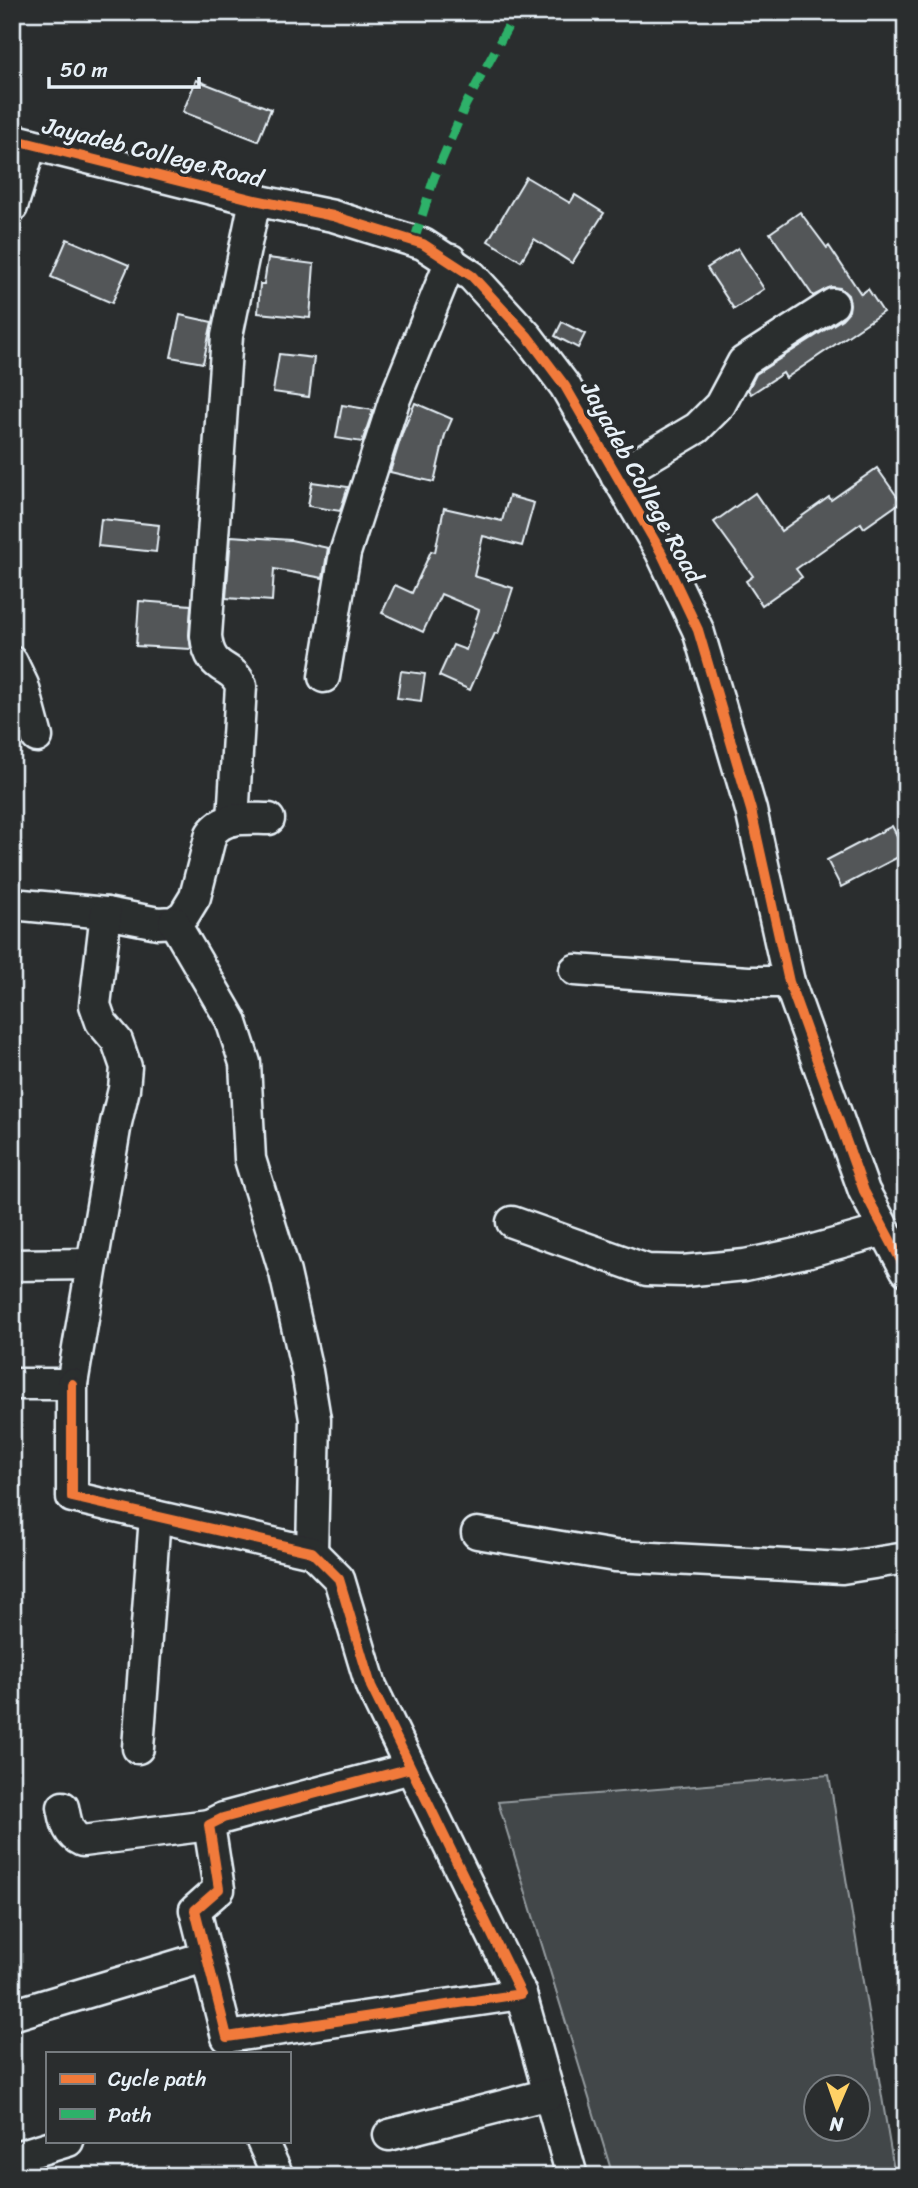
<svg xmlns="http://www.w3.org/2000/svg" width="918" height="2188" viewBox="0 0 918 2188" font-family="Sriracha,sans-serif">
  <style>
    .green { fill: #424648; stroke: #959ca0; stroke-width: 2; fill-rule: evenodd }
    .building { fill: #535759; stroke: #e8f1f8; stroke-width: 2 }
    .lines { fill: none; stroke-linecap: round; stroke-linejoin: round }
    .minor-casing { stroke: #e8f1f8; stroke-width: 35 }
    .minor { stroke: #2a2d2e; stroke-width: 30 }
    .quiet { stroke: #2db169; stroke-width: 9; stroke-dasharray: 18 9; stroke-linecap: butt }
    .cycleway-casing { stroke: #2a2d2e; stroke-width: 15 }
    .cycleway { stroke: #f17a3a; stroke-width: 10 }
    .labels { text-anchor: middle; stroke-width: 7; stroke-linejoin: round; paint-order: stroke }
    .street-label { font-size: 24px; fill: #e8f1f8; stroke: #2a2d2e }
  </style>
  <rect width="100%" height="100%" fill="#2a2d2e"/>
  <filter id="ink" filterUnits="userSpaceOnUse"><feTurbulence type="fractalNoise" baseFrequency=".0143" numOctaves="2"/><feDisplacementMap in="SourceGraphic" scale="14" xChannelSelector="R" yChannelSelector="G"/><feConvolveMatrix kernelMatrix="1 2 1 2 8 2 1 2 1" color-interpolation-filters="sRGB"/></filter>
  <g filter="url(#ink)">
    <path class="green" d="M 829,1775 L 895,2176 L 613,2176 L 498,1802 ZM 816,2086 L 858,2086 L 858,2128 L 816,2128 Z"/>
    <g class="building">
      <path d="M 196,80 L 271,109 L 258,141 L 183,112 Z"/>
      <path d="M 526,177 L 570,203 L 575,195 L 604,213 L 572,263 L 534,239 L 521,261 L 488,241 Z"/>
      <path d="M 800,212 L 827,248 L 829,246 L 861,294 L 868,289 L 883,312 L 786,378 L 783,373 L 751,394 L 748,390 L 756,374 L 842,319 L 849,311 L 850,304 L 848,295 L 840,288 L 831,287 L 813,296 L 770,233 Z"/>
      <path d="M 67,239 L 129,265 L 112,303 L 51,277 Z"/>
      <path d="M 738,248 L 764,289 L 734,309 L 707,268 Z"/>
      <path d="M 268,258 L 314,264 L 310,318 L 258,313 L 260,284 L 264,284 Z"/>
      <path d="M 180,315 L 212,322 L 203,363 L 171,357 Z"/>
      <path d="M 562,322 L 585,334 L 578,348 L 555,336 Z"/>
      <path d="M 279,354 L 314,358 L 309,397 L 273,392 Z"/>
      <path d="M 415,403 L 452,419 L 445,435 L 434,482 L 390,472 L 403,431 Z"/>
      <path d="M 342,405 L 373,410 L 362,442 L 336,438 Z"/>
      <path d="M 877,468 L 901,502 L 864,528 L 861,523 L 796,569 L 802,577 L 762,605 L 746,581 L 753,576 L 714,522 L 755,493 L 781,531 L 829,497 L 831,500 Z"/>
      <path d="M 312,482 L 348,487 L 340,511 L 308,506 Z"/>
      <path d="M 509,496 L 534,503 L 522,546 L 483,536 L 474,576 L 513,588 L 498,634 L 495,633 L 470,690 L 439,676 L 453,645 L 466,650 L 479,610 L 441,594 L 423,632 L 382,613 L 395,585 L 412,593 L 431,551 L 435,552 L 444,508 L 502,521 Z"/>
      <path d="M 101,519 L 159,525 L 156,552 L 98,546 Z"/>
      <path d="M 231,536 L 291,540 L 328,548 L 323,578 L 274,569 L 272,601 L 226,598 Z"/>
      <path d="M 139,601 L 191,605 L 189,635 L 191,649 L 136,646 Z"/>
      <path d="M 401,671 L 425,674 L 421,701 L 397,698 Z"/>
      <path d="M 892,826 L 906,853 L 841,887 L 827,860 Z"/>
    </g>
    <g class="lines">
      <g class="minor-casing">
        <g id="minor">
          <path d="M 12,139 L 255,200 L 333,216 L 423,244 L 472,276 L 528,337 L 565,386 L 661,552 L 698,630 L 751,810 L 789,982 L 864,1191 L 906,1270"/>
          <path d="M 12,207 L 31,144"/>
          <path d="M 616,476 L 697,428 L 720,405 L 743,362 L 833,304"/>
          <path d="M 12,662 L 23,685 L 37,737"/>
          <path d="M 324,677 L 345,553 L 394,401 L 451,260"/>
          <path d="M 233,820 L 241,686 C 232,662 210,674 206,636 L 227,336 L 255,200"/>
          <path d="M 12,904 L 106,913 L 158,923 L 174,922 L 184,915 L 195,897 L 211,834 C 224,815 248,819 269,819"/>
          <path d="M 174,922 L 231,1020 L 245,1063 L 250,1159 L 285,1273 L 307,1371 L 315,1419 L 312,1552"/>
          <path d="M 575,970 L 748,982 L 789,982"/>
          <path d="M 512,1222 L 647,1270 L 683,1271 L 745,1265 L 810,1251 L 885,1230"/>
          <path d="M 12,1265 L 92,1264"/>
          <path d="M 12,1384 L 72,1384 L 116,1123 L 124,1089 L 126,1067 L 117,1041 L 101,1022 L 95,1005 L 106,913"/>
          <path d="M 72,1384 L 72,1497 L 312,1552 L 339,1579 L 371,1686 L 521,1994 L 227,2037 L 195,1910 L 219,1889 L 209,1825 L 223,1818 L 411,1768"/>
          <path d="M 477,1533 L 615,1556 L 842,1568 L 906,1558"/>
          <path d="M 138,1748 L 155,1516"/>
          <path d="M 63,1807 C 66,1822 67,1834 82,1841 L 209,1825"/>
          <path d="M 521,1994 L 572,2176"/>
          <path d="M 12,2015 L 205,1957"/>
          <path d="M 389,2135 L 549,2094"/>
          <path d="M 262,2141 L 278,2176"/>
          <path d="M 12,2158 L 68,2141"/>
        </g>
      </g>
      <use href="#minor" class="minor"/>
      <path class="quiet" d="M 414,241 L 434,178 L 466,104 L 516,12"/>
      <g class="cycleway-casing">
        <g id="cycleway">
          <path d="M 12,139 L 255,200 L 333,216 L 423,244 L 472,276 L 528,337 L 565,386 L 661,552 L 698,630 L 751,810 L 789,982 L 864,1191 L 906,1270"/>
          <path d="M 72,1384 L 72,1497 L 312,1552 L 339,1579 L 371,1686 L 521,1994 L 227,2037 L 195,1910 L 219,1889 L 209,1825 L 223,1818 L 411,1768"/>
        </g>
      </g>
      <use href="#cycleway" class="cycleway"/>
    </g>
  </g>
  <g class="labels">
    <g class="street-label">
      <text transform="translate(153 152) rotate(14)" y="8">Jayadeb College Road</text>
      <text transform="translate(642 482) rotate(61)" y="8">Jayadeb College Road</text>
    </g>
  </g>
  <rect width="918" height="2188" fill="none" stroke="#2a2d2e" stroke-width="42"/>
  <rect x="21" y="21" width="876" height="2146" fill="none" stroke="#e8f1f8" stroke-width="2.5" filter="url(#ink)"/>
  <rect x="46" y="2052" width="245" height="91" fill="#2a2d2e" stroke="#767b7f" stroke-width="2"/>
  <rect x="60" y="2074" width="35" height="10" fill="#f17a3a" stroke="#767b7f" stroke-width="2"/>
  <text x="108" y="2086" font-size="21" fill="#e8f1f8">Cycle path</text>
  <rect x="60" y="2109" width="35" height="10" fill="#2db169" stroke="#767b7f" stroke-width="2"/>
  <text x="108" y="2122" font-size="21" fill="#e8f1f8">Path</text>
  <g transform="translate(837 2108) rotate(182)"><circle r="33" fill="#2a2d2e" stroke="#767b7f" stroke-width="2"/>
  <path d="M0-5L12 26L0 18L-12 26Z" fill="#ffd166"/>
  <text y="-10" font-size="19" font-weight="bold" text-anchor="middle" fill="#e8f1f8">N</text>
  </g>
  <path d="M49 77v10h150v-10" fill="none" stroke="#e8f1f8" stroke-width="3.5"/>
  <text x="60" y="77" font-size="21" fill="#e8f1f8" stroke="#2a2d2e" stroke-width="5" paint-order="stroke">50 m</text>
</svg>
